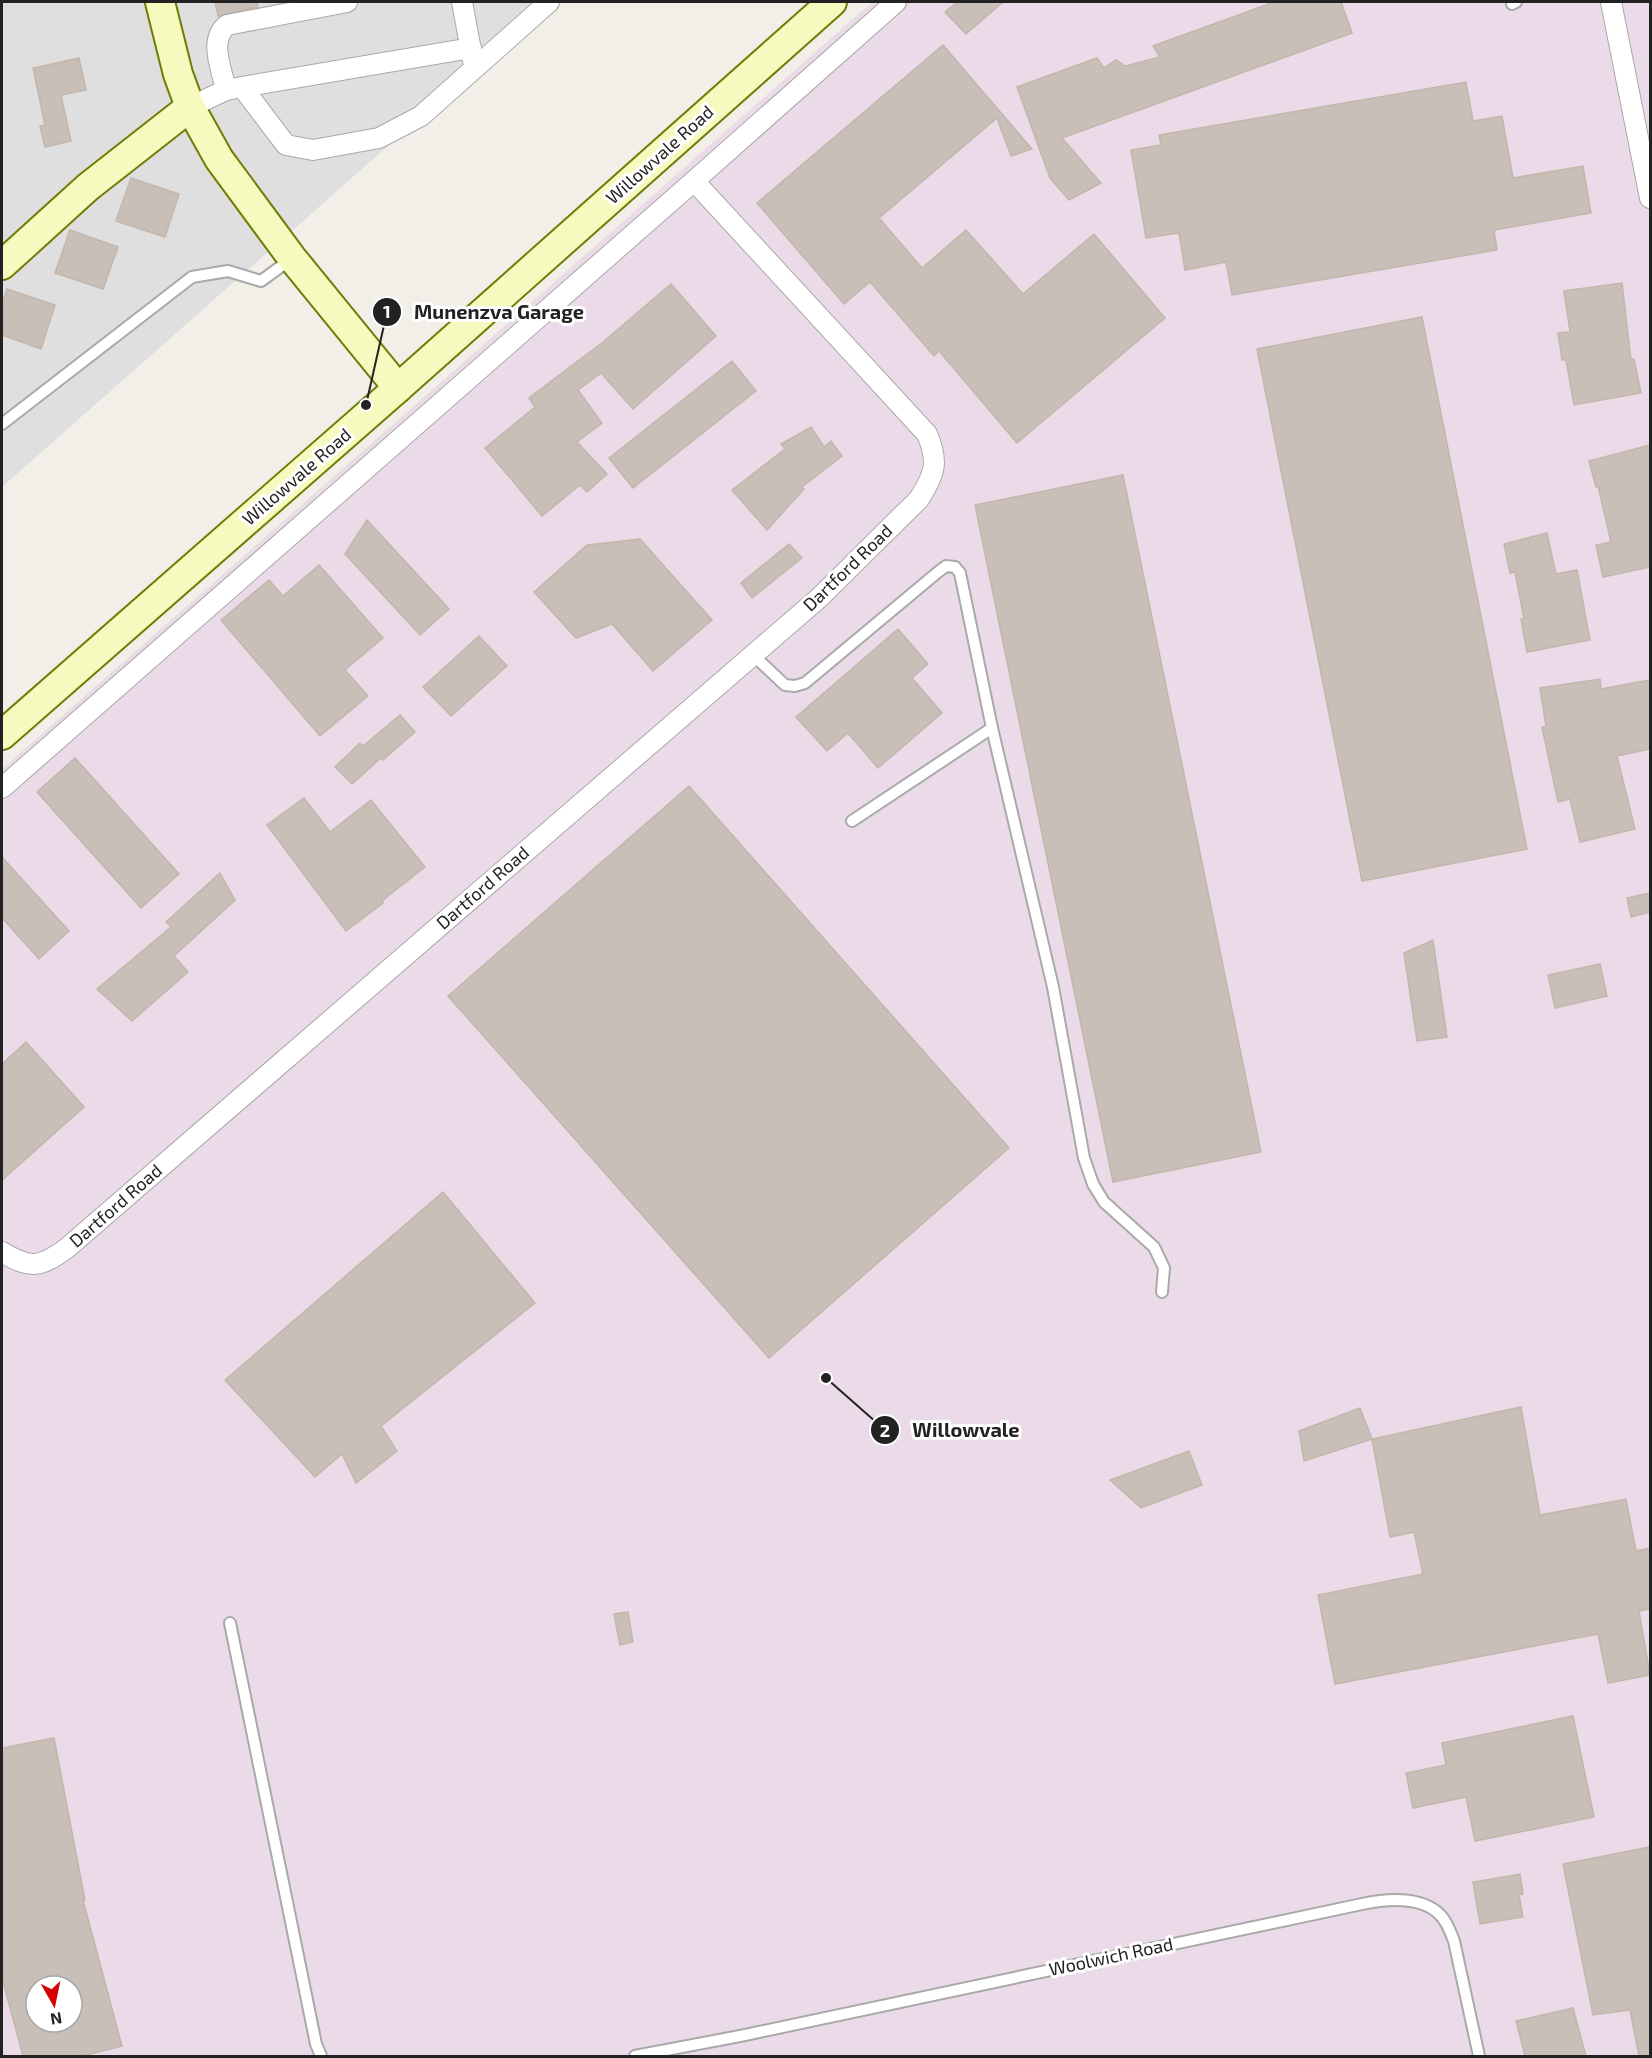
<svg xmlns="http://www.w3.org/2000/svg" width="1652" height="2058" viewBox="0 0 1652 2058" font-family="'Exo 2',sans-serif">
  <style>
    .residential { fill: #e0dfdf }
    .industrial { fill: #ebdbe8; fill-rule: evenodd }
    .building { fill: #c7bfb8; stroke: #c4b6ab; stroke-width: 1.5; fill-rule: evenodd }
    .lines { fill: none; stroke-linecap: round; stroke-linejoin: round }
    .lane-casing { stroke: #a9a9a9; stroke-width: 14 }
    .street-casing { stroke: #a9a9a9; stroke-width: 22 }
    .secondary-casing { stroke: #707d05; stroke-width: 32 }
    .lane { stroke: #fff; stroke-width: 10 }
    .street { stroke: #fff; stroke-width: 20 }
    .secondary { stroke: #f7fabf; stroke-width: 28 }
    .labels { text-anchor: middle; stroke-width: 6; stroke-linejoin: round; paint-order: stroke }
    .street-label { font-size: 18px; fill: #222; stroke: #fff }
    .leader { fill: none; stroke: #222; stroke-width: 2 }
    .callout-dot { fill: #222; stroke: #fff; stroke-width: 2 }
    .mark-label { font-size: 18px; text-anchor: middle; font-weight: bold; fill: #fff }
    .callout-label { font-size: 20px; text-anchor: middle; font-weight: bold; fill: #222; stroke: #fff; stroke-width: 6; stroke-linejoin: round; paint-order: stroke }
  </style>
  <rect width="100%" height="100%" fill="#f2efe9"/>
  <path class="residential" d="M 2,2 L 551,2 L 2,487 Z"/>
  <path class="industrial" d="M 872,2 L 1650,2 L 1650,2056 L 2,2056 L 2,769 ZM 36,1986 L 72,1986 L 72,2022 L 36,2022 Z"/>
  <g class="building">
    <path d="M 215,2 L 257,2 L 258,7 L 218,16 Z"/>
    <path d="M 957,2 L 1003,2 L 966,34 L 945,12 Z"/>
    <path d="M 1274,2 L 1341,2 L 1352,33 L 1062,138 L 1101,183 L 1069,200 L 1050,178 L 1017,87 L 1097,58 L 1104,68 L 1116,60 L 1125,66 L 1160,57 L 1153,46 Z"/>
    <path d="M 943,45 L 1032,149 L 1011,156 L 997,118 L 879,218 L 922,268 L 966,230 L 1023,294 L 1094,234 L 1165,318 L 1017,443 L 939,351 L 934,356 L 870,282 L 844,304 L 757,203 Z"/>
    <path d="M 79,58 L 86,90 L 61,95 L 71,141 L 45,147 L 40,126 L 45,125 L 33,68 Z"/>
    <path d="M 1466,82 L 1473,121 L 1502,116 L 1513,178 L 1583,166 L 1591,213 L 1494,230 L 1497,250 L 1232,295 L 1226,262 L 1185,270 L 1179,233 L 1146,238 L 1131,150 L 1161,145 L 1159,135 Z"/>
    <path d="M 131,178 L 179,194 L 165,237 L 116,221 Z"/>
    <path d="M 70,230 L 118,247 L 103,289 L 55,273 Z"/>
    <path d="M 1622,283 L 1631,360 L 1634,359 L 1641,393 L 1574,405 L 1566,360 L 1562,360 L 1558,333 L 1570,332 L 1564,291 Z"/>
    <path d="M 671,284 L 716,336 L 633,409 L 601,373 L 578,390 L 602,423 L 577,442 L 607,474 L 587,492 L 580,485 L 542,516 L 485,448 L 535,407 L 529,398 L 603,342 Z"/>
    <path d="M 7,289 L 55,305 L 41,349 L 2,335 L 2,305 Z"/>
    <path d="M 1422,317 L 1527,849 L 1362,881 L 1257,349 Z"/>
    <path d="M 732,361 L 756,391 L 633,488 L 609,458 Z"/>
    <path d="M 811,427 L 824,447 L 831,441 L 842,456 L 802,487 L 804,489 L 767,530 L 732,490 L 785,449 L 781,444 Z"/>
    <path d="M 1650,445 L 1650,567 L 1603,577 L 1596,545 L 1611,542 L 1598,486 L 1596,487 L 1589,461 Z"/>
    <path d="M 1123,475 L 1261,1152 L 1113,1182 L 975,505 Z"/>
    <path d="M 367,520 L 449,609 L 420,635 L 345,554 Z"/>
    <path d="M 1547,533 L 1556,574 L 1577,570 L 1590,640 L 1527,652 L 1521,619 L 1524,619 L 1515,572 L 1510,573 L 1504,544 Z"/>
    <path d="M 640,539 L 712,620 L 653,671 L 612,624 L 576,638 L 534,592 L 587,545 Z"/>
    <path d="M 789,544 L 802,558 L 752,598 L 741,583 Z"/>
    <path d="M 319,565 L 383,638 L 345,670 L 368,696 L 320,736 L 221,620 L 269,580 L 283,596 Z"/>
    <path d="M 898,629 L 928,664 L 912,678 L 942,713 L 878,768 L 848,733 L 827,751 L 796,717 Z"/>
    <path d="M 479,636 L 507,666 L 451,716 L 423,687 Z"/>
    <path d="M 1600,679 L 1601,689 L 1650,680 L 1650,749 L 1617,756 L 1635,829 L 1580,842 L 1570,799 L 1558,802 L 1542,727 L 1546,726 L 1540,688 Z"/>
    <path d="M 400,715 L 415,732 L 383,760 L 381,758 L 352,784 L 335,767 L 360,743 L 363,746 Z"/>
    <path d="M 75,758 L 179,874 L 141,908 L 37,792 Z"/>
    <path d="M 689,786 L 1009,1148 L 769,1358 L 448,996 Z"/>
    <path d="M 304,798 L 330,832 L 371,800 L 425,867 L 382,901 L 383,903 L 346,931 L 267,825 Z"/>
    <path d="M 2,857 L 69,931 L 39,959 L 2,918 Z"/>
    <path d="M 220,873 L 235,900 L 174,956 L 188,972 L 132,1021 L 97,989 L 171,927 L 166,922 Z"/>
    <path d="M 1650,893 L 1650,912 L 1631,917 L 1627,898 Z"/>
    <path d="M 1433,940 L 1447,1037 L 1417,1041 L 1404,953 Z"/>
    <path d="M 1600,964 L 1607,996 L 1555,1008 L 1548,975 Z"/>
    <path d="M 26,1042 L 84,1107 L 2,1180 L 2,1064 Z"/>
    <path d="M 443,1192 L 535,1303 L 381,1426 L 397,1451 L 356,1483 L 342,1454 L 315,1477 L 225,1380 Z"/>
    <path d="M 1521,1407 L 1540,1515 L 1626,1499 L 1636,1551 L 1650,1548 L 1650,1609 L 1639,1611 L 1650,1675 L 1608,1683 L 1598,1634 L 1335,1684 L 1318,1595 L 1423,1574 L 1414,1532 L 1390,1537 L 1372,1439 Z"/>
    <path d="M 1360,1408 L 1372,1439 L 1304,1461 L 1299,1431 Z"/>
    <path d="M 1189,1451 L 1202,1485 L 1141,1508 L 1110,1480 Z"/>
    <path d="M 628,1612 L 633,1642 L 620,1645 L 614,1614 Z"/>
    <path d="M 1573,1716 L 1594,1817 L 1475,1841 L 1466,1797 L 1413,1808 L 1406,1773 L 1446,1765 L 1442,1743 Z"/>
    <path d="M 54,1738 L 85,1900 L 83,1900 L 122,2046 L 82,2056 L 23,2056 L 2,1978 L 2,1748 ZM 36,1986 L 72,1986 L 72,2022 L 36,2022 Z"/>
    <path d="M 1650,1847 L 1650,2056 L 1639,2056 L 1630,2010 L 1593,2015 L 1563,1864 Z"/>
    <path d="M 1520,1874 L 1523,1894 L 1519,1895 L 1523,1917 L 1480,1924 L 1473,1882 Z"/>
    <path d="M 1573,2008 L 1586,2056 L 1525,2056 L 1516,2021 Z"/>
  </g>
  <g class="lines">
    <g class="lane-casing">
      <g id="lane">
        <path d="M 1512,4 L 1516,2"/>
        <path d="M 2,424 L 192,277 L 228,271 L 261,281 L 291,259"/>
        <path d="M 753,655 L 785,685 L 795,686 L 805,683 L 938,572 L 946,566 L 955,567 L 960,573 L 992,728 L 852,821"/>
        <path d="M 992,728 L 1053,987 L 1084,1158 L 1093,1184 L 1104,1202 L 1154,1247 L 1164,1268 L 1162,1292"/>
        <path d="M 230,1623 L 316,2044 L 321,2056"/>
        <path d="M 635,2056 L 745,2035 L 1362,1904 C 1386,1899 1417,1896 1437,1912 C 1446,1919 1450,1931 1454,1941 L 1479,2056"/>
      </g>
    </g>
    <g class="street-casing">
      <g id="street">
        <path d="M 462,2 L 473,61"/>
        <path d="M 1611,2 L 1650,198"/>
        <path d="M 242,87 L 286,145 L 313,150 L 379,138 L 421,116 L 549,2"/>
        <path d="M 226,90 C 222,70 208,40 227,25 L 347,2"/>
        <path d="M 190,107 L 226,90 L 242,87 L 471,48"/>
        <path d="M 2,788 L 694,181 L 896,2"/>
        <path d="M 2,1252 C 30,1269 40,1268 67,1248 L 819,598 L 919,499 C 935,474 939,462 927,434 L 694,181"/>
      </g>
    </g>
    <g class="secondary-casing">
      <g id="secondary">
        <path d="M 160,2 L 178,74 L 190,107 L 219,159 L 292,258 L 398,388"/>
        <path d="M 2,265 L 88,187 L 190,107"/>
        <path d="M 2,735 L 398,388 L 832,2"/>
      </g>
    </g>
    <use href="#lane" class="lane"/>
    <use href="#street" class="street"/>
    <use href="#secondary" class="secondary"/>
  </g>
  <g class="labels">
    <g class="street-label">
      <text transform="translate(660 155) rotate(-42)" y="6">Willowvale Road</text>
      <text transform="translate(297 477) rotate(-41)" y="6">Willowvale Road</text>
      <text transform="translate(848 568) rotate(-44)" y="6">Dartford Road</text>
      <text transform="translate(483 888) rotate(-41)" y="6">Dartford Road</text>
      <text transform="translate(116 1206) rotate(-41)" y="6">Dartford Road</text>
      <text transform="translate(1111 1957) rotate(-12)" y="6">Woolwich Road</text>
    </g>
  </g>
  <path class="leader" d="M366 405L387 312M826 1378L885 1430"/>
  <g class="callout-dot">
    <circle cx="366" cy="405" r="6"/>
    <circle cx="826" cy="1378" r="6"/>
    <circle cx="387" cy="312" r="15"/>
    <circle cx="885" cy="1430" r="15"/>
  </g>
  <g class="mark-label">
    <text x="387" y="318">1</text>
    <text x="885" y="1437">2</text>
  </g>
  <g class="callout-label">
    <text x="499" y="319">Munenzva Garage</text>
    <text x="966" y="1437">Willowvale</text>
  </g>
  <rect width="1652" height="2058" fill="none" stroke="#222222" stroke-width="6"/>
  <g transform="translate(54 2004) rotate(171)"><circle r="28" fill="#ffffff" stroke="#a7a7a7" stroke-width="1.5"/>
  <path d="M0-4.5L10 22L0 15L-10 22Z" fill="#d40000"/>
  <text y="-9" font-size="16" font-weight="bold" text-anchor="middle" fill="#222222">N</text>
  </g>
</svg>
